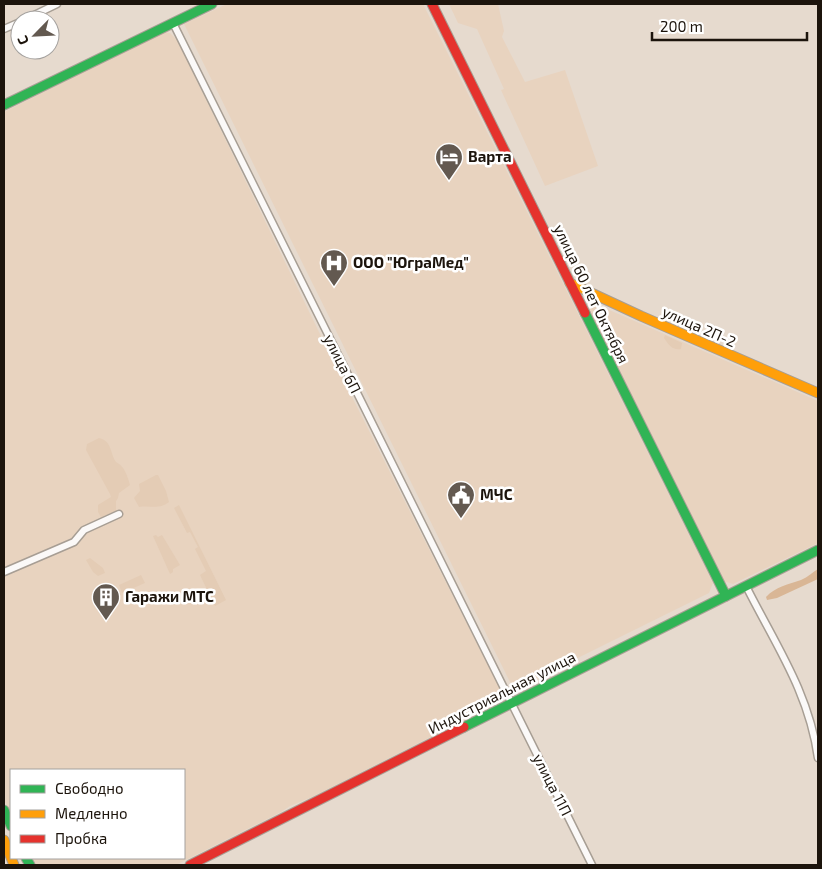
<svg xmlns="http://www.w3.org/2000/svg" width="822" height="869" viewBox="0 0 822 869" font-family="'Exo 2',sans-serif">
  <style>
    .built { fill: #e8d3bf }
    .green { fill: #e4ccb5 }
    .water { fill: #d9b695 }
    .lines { fill: none; stroke-linecap: round; stroke-linejoin: round }
    .street-casing { stroke: #a79e94; stroke-width: 9 }
    .fast-casing { stroke: #a79e94; stroke-width: 11 }
    .slow-casing { stroke: #a79e94; stroke-width: 11 }
    .jam-casing { stroke: #a79e94; stroke-width: 11 }
    .street { stroke: #fbf9f8; stroke-width: 6 }
    .fast { stroke: #30b455; stroke-width: 9 }
    .slow { stroke: #ff9f0a; stroke-width: 9 }
    .jam { stroke: #e5322d; stroke-width: 9 }
    .labels { text-anchor: middle; stroke-width: 5; stroke-linejoin: round; paint-order: stroke }
    .poi-label { font-size: 15px; font-weight: bold; fill: #1c140c; stroke: #fff; text-anchor: start }
    .street-label { font-size: 15px; fill: #1c140c; stroke: #fff }
  </style>
  <rect width="100%" height="100%" fill="#e6dace"/>
  <g class="built">
    <path d="M 227,4 L 423,4 L 713,583 L 709,593 L 521,686 L 510,682 L 184,24 Z"/>
    <path d="M 449,4 L 498,4 L 504,31 L 502,37 L 525,82 L 565,70 L 598,166 L 545,186 L 501,90 L 504,89 L 477,29 L 458,23 Z"/>
    <path d="M 163,32 L 170,33 L 177,40 L 319,332 L 500,689 L 501,696 L 498,702 L 490,707 L 312,797 L 290,806 L 281,812 L 176,865 L 36,865 L 33,858 L 184,858 L 184,770 L 11,770 L 11,816 L 4,800 L 4,112 Z"/>
    <path d="M 595,306 L 600,306 L 818,401 L 818,543 L 733,584 L 723,581 L 589,311 L 591,308 Z"/>
  </g>
  <g class="green">
    <path d="M 665,335 L 682,343 L 681,349 C 673,351 668,344 664,338 Z"/>
    <path d="M 99,438 C 112,441 110,453 116,462 C 125,467 127,475 130,485 L 119,493 L 118,498 L 116,501 L 116,511 L 101,517 L 98,512 L 98,505 L 111,497 L 110,494 L 86,450 L 87,444 Z"/>
    <path d="M 156,475 L 158,475 L 166,491 L 169,502 C 159,510 150,505 139,507 L 134,498 L 140,491 L 139,484 Z"/>
    <path d="M 179,505 L 226,600 L 215,606 L 200,575 L 206,571 L 195,549 L 198,547 L 190,532 L 187,533 L 174,508 Z"/>
    <path d="M 156,535 L 158,537 L 162,535 L 180,565 L 173,569 L 173,572 L 170,574 L 153,536 Z"/>
    <path d="M 90,558 L 103,568 L 105,573 L 98,576 L 93,572 L 86,560 Z"/>
    <path d="M 141,575 L 145,583 L 122,593 L 119,585 Z"/>
  </g>
  <path class="water" d="M 818,569 L 818,579 L 777,598 L 767,600 L 766,597 C 775,587 789,584 801,580 C 808,577 813,572 818,569 Z"/>
  <g class="lines">
    <g class="street-casing">
      <g id="street">
        <path d="M 24,20 L 57,4"/>
        <path d="M 173,23 L 592,865"/>
        <path d="M 4,29 L 20,22"/>
        <path d="M 4,572 L 74,542 L 84,530 L 119,514"/>
        <path d="M 746,586 C 775,644 809,692 818,758"/>
      </g>
    </g>
    <g class="fast-casing">
      <g id="fast">
        <path d="M 4,105 L 212,4"/>
        <path d="M 585,313 L 726,596"/>
        <path d="M 464,727 L 818,550"/>
        <path d="M 4,810 L 11,826"/>
        <path d="M 26,858 L 30,865"/>
      </g>
    </g>
    <g class="slow-casing">
      <g id="slow">
        <path d="M 570,283 L 641,316 L 818,393"/>
        <path d="M 4,840 L 14,865"/>
      </g>
    </g>
    <g class="jam-casing">
      <g id="jam">
        <path d="M 432,4 L 585,313"/>
        <path d="M 190,865 L 464,727"/>
      </g>
    </g>
    <use href="#street" class="street"/>
    <use href="#fast" class="fast"/>
    <use href="#slow" class="slow"/>
    <use href="#jam" class="jam"/>
  </g>
  <defs>
    <g id="hotel-pin" transform="scale(1.4375)"><path d="M0 17L-7.5 6A9.5 9.5 0 1 1 7.5 6Z" fill="#635950" stroke="#fff"/><path d="M-6-4.5h1.5V1H6V5H4.5V3h-9V5H-6ZM-4 0a1.8 1.8 0 1 1 3.6 0ZM.5 0V-2.5h3Q6-2.5 6 0Z" fill="#fff"/></g>
    <g id="hospital-pin" transform="scale(1.4375)"><path d="M0 17L-7.5 6A9.5 9.5 0 1 1 7.5 6Z" fill="#635950" stroke="#fff"/><path d="M-5-5h3v3.5h4V-5h3V5h-3V1.5h-4V5h-3Z" fill="#fff"/></g>
    <g id="civic-pin" transform="scale(1.4375)"><path d="M0 17L-7.5 6A9.5 9.5 0 1 1 7.5 6Z" fill="#635950" stroke="#fff"/><path d="M-.6-6.5H3V-4.5H.6V-3L4-1V1h2V6H-6V1h2V-1L-.6-3ZM-1.2 2.5V6h2.4V2.5Z" fill="#fff"/></g>
    <g id="building-pin" transform="scale(1.4375)"><path d="M0 17L-7.5 6A9.5 9.5 0 1 1 7.5 6Z" fill="#635950" stroke="#fff"/><path d="M-4-6H4V6H1V3H-1V6H-4ZM-2.5-4.3h1.7v1.8h-1.7ZM.8-4.3h1.7v1.8H.8ZM-2.5-1h1.7V.8h-1.7ZM.8-1h1.7V.8H.8Z" fill="#fff"/></g>
  </defs>
  <g fill-rule="evenodd">
    <use href="#hotel-pin" x="449" y="157"/>
    <use href="#hospital-pin" x="334" y="263"/>
    <use href="#civic-pin" x="461" y="495"/>
    <use href="#building-pin" x="106" y="597"/>
  </g>
  <g class="labels">
    <g class="poi-label">
      <text x="468" y="162">Варта</text>
      <text x="353" y="268">ООО "ЮграМед"</text>
      <text x="480" y="500">МЧС</text>
      <text x="125" y="602">Гаражи МТС</text>
    </g>
    <g class="street-label">
      <text transform="translate(591 294) rotate(64)" y="5">улица 60 лет Октября</text>
      <text transform="translate(699 327) rotate(24)" y="5">улица 2П-2</text>
      <text transform="translate(342 364) rotate(63)" y="5">улица 6П</text>
      <text transform="translate(502 693) rotate(-27)" y="5">Индустриальная улица</text>
      <text transform="translate(552 785) rotate(63)" y="5">улица 11П</text>
    </g>
  </g>
  <rect width="822" height="869" fill="none" stroke="#1c140c" stroke-width="10"/>
  <rect x="10" y="769" width="175" height="90" fill="#ffffff" stroke="#a4a19e"/>
  <rect x="20" y="785" width="25" height="8" fill="#30b455" stroke="#a4a19e"/>
  <text x="55" y="794" font-size="15" fill="#1c140c">Свободно</text>
  <rect x="20" y="810" width="25" height="8" fill="#ff9f0a" stroke="#a4a19e"/>
  <text x="55" y="819" font-size="15" fill="#1c140c">Медленно</text>
  <rect x="20" y="835" width="25" height="8" fill="#e5322d" stroke="#a4a19e"/>
  <text x="55" y="844" font-size="15" fill="#1c140c">Пробка</text>
  <g transform="translate(35 35) rotate(246)"><circle r="24" fill="#ffffff" stroke="#a4a19e"/>
  <path d="M0-4L9 19L0 12L-9 19Z" fill="#635950"/>
  <text y="-8" font-size="14" font-weight="bold" text-anchor="middle" fill="#1c140c">С</text>
  </g>
  <path d="M652 32v8h155v-8" fill="none" stroke="#1c140c" stroke-width="2.5"/>
  <text x="660" y="32" font-size="15" fill="#1c140c" stroke="#ffffff" stroke-width="4" paint-order="stroke">200 m</text>
</svg>
